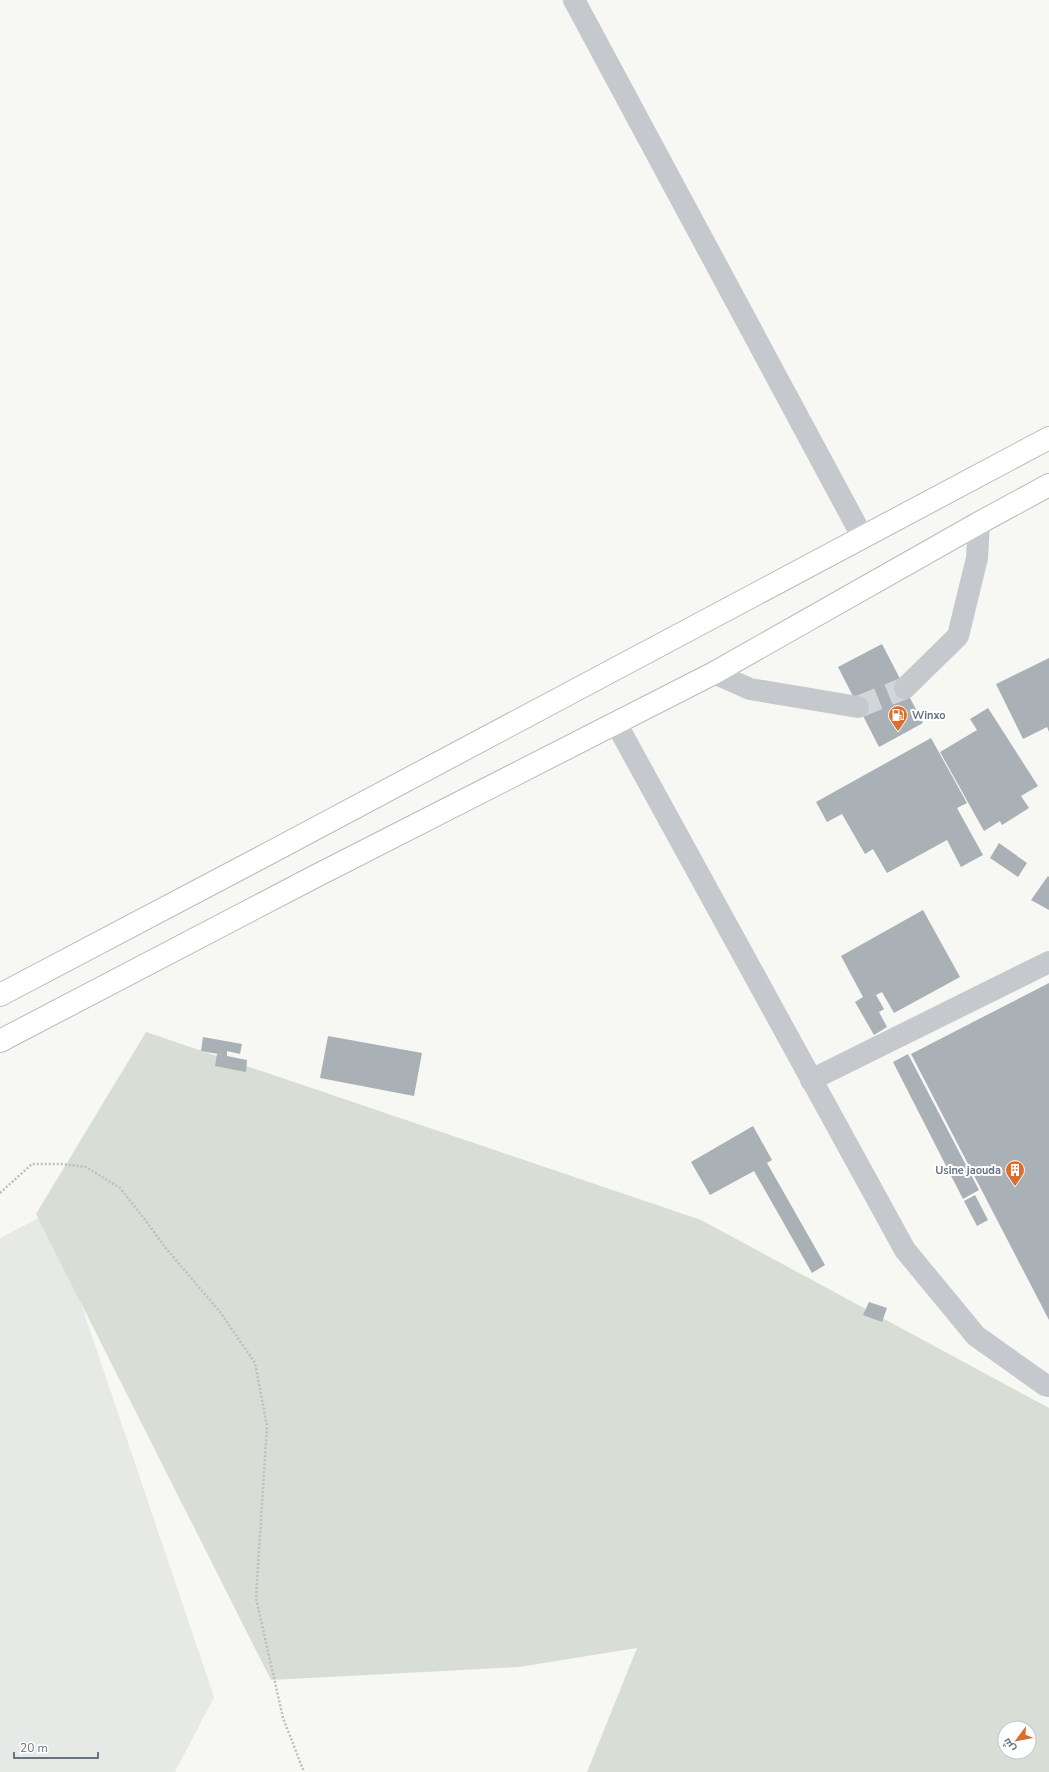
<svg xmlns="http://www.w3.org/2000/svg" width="1049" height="1772" viewBox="0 0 1049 1772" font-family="'Nunito Sans',Cairo,sans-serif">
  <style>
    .built { fill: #e7e9e7 }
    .green { fill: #d8ded5; fill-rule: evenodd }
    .building { fill: #a9b0b6 }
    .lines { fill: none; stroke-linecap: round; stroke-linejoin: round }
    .minor-tunnel { stroke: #d3d6d8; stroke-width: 22; stroke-dasharray: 22 11; stroke-linecap: butt }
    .highway-casing { stroke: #b8babe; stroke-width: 24 }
    .path { stroke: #bdbfc1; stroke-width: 2.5; stroke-dasharray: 2 2; stroke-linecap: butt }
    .minor { stroke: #c5c8cc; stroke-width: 22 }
    .highway { stroke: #fff; stroke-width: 22 }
    .labels { text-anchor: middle; stroke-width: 4; stroke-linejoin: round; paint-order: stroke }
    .poi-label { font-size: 11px; font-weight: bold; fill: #677484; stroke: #fff; text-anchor: start }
  </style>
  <rect width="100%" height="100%" fill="#f7f7f4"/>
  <path class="built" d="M 50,1212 L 214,1697 L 175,1772 L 0,1772 L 0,1238 Z"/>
  <path class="green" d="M 146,1032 L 701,1220 L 1049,1408 L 1049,1772 L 587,1772 L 637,1648 L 519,1667 L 271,1680 L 36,1214 ZM 1005,1728 L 1029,1728 L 1029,1752 L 1005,1752 Z"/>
  <g class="building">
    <path d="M 882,644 L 923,723 L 879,747 L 838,667 Z"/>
    <path d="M 1049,658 L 1049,732 L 1047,727 L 1023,739 L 996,684 Z"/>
    <path d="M 988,708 L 1038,786 L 1021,796 L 1029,808 L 1002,825 L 1000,821 L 984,831 L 940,752 L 977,730 L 970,719 Z"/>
    <path d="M 931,738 L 967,803 L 957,808 L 983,855 L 961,867 L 947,840 L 887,873 L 873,849 L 865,854 L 842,814 L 827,822 L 816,802 Z"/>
    <path d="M 999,843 L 1027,863 L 1018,877 L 990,858 Z"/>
    <path d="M 1048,876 L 1049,877 L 1049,910 L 1031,900 Z"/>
    <path d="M 923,910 L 960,977 L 894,1013 L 882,992 L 876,995 L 884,1009 L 879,1012 L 887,1027 L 874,1035 L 855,1002 L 863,997 L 841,956 Z"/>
    <path d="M 1049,983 L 1049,1320 L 911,1054 Z"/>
    <path d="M 328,1036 L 422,1053 L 414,1096 L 320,1078 Z"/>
    <path d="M 203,1037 L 242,1044 L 240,1054 L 227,1051 L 227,1056 L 247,1060 L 246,1072 L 215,1066 L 217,1054 L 224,1055 L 201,1051 Z"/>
    <path d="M 908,1054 L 979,1190 L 963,1199 L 893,1062 Z"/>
    <path d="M 753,1126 L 772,1160 L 767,1163 L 825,1265 L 812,1273 L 754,1171 L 710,1195 L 691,1162 Z"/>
    <path d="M 975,1195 L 988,1220 L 977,1226 L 964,1201 Z"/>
    <path d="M 869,1302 L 887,1308 L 882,1322 L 863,1315 Z"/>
  </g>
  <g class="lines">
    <path class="minor-tunnel" d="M 858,707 L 905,688"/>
    <g class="highway-casing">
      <g id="highway">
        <path d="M 0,995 C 351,812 698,622 1049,438"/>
        <path d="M 0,1041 L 312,878 L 714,673 L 979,523 L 1049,485"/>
      </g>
    </g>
    <path class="path" d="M 0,1193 L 32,1164 L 61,1164 L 86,1167 L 120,1188 L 143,1217 L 164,1246 L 220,1312 L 255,1363 L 267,1426 L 256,1598 L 283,1718 L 304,1772"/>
    <g class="minor">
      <path d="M 574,0 L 862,536"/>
      <path d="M 714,673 L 750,689 L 858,707"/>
      <path d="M 905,688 L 958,636 L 977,558 L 979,523"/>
      <path d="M 616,723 L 905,1250 L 976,1336 L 1045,1385 L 1049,1386"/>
      <path d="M 811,1080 L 1049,962"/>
    </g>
    <use href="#highway" class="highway"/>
  </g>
  <defs>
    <g id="fuel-pin" transform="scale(1)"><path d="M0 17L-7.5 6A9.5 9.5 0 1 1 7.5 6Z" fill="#de6c2d" stroke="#fff"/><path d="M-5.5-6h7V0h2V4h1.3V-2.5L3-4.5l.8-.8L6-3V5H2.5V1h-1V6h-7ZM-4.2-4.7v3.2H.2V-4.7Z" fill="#fff"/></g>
    <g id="building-pin" transform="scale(1)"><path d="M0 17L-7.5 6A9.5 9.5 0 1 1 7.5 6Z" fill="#de6c2d" stroke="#fff"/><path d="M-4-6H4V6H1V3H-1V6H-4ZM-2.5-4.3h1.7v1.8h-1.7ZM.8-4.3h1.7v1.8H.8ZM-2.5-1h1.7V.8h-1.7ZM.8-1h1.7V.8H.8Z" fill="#fff"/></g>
  </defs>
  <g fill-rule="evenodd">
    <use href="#fuel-pin" x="898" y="715"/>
    <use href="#building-pin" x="1015" y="1170"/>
  </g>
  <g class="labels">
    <g class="poi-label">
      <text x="912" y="719">Winxo</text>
      <text x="1001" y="1174" text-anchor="end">Usine jaouda</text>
    </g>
  </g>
  <g transform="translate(1017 1740) rotate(238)"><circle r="19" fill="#ffffff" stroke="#c2c7ce"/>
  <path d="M0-3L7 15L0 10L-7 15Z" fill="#de6c2d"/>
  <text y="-6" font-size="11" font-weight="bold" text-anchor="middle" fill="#677484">ش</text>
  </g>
  <path d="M14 1752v6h84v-6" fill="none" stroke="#677484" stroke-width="2"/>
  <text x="20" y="1752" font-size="12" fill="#677484" stroke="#ffffff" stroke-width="3" paint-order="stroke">20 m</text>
</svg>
